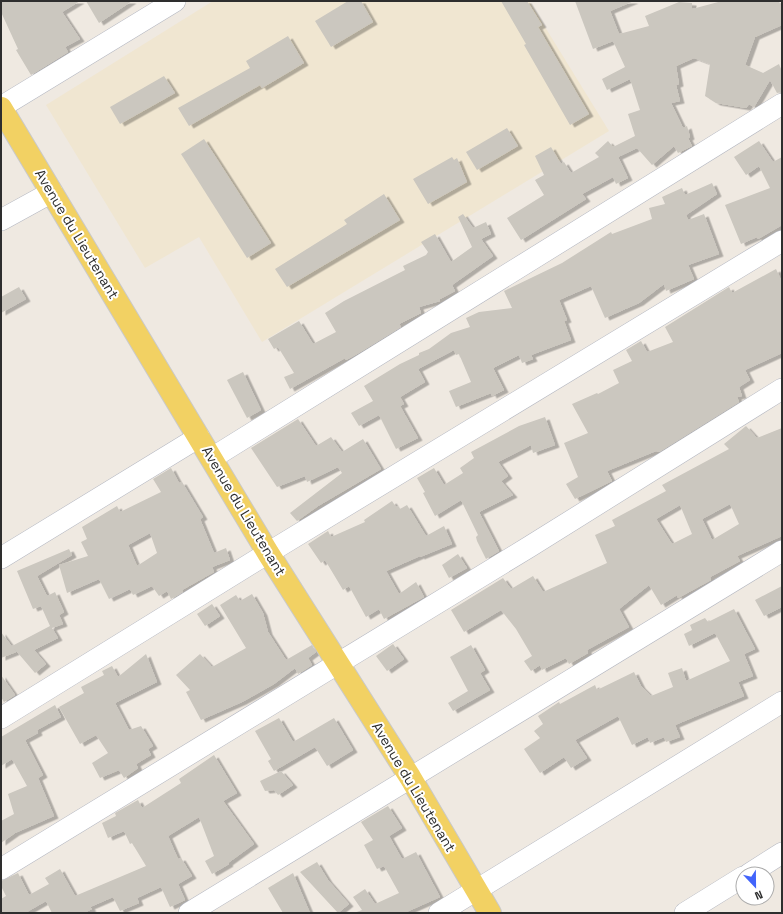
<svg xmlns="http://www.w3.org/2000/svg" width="783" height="914" viewBox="0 0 783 914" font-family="'Space Grotesk',sans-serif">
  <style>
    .education { fill: #f0e6d1 }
    .building { fill: #cbc7bf; fill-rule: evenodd; filter: url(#shadow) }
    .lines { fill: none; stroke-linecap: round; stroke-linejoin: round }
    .minor-casing { stroke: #b4b7c1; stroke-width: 22 }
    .major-casing { stroke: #c9c9c9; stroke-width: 24 }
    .minor { stroke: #fff; stroke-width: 21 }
    .major { stroke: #f2d163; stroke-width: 22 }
    .labels { text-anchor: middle; stroke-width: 4; stroke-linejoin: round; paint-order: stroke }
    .street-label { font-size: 14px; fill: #2e2e2e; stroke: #fff }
  </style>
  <defs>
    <filter id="shadow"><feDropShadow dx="4.5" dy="2.5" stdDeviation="0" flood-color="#0004"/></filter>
  </defs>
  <rect width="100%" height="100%" fill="#efe9e1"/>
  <path class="education" d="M 213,1 L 529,1 L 609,131 L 262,342 L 199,237 L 145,268 L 46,105 Z"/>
  <g class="building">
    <path d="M 1,1 L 80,1 L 62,12 L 80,39 L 65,47 L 68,52 L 31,75 L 16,50 L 18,49 L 1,12 Z"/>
    <path d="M 86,1 L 132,1 L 99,23 Z"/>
    <path d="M 348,1 L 361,1 L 373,22 L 331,47 L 315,21 Z"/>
    <path d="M 501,1 L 527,1 L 542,25 L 538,27 L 589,114 L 570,125 L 524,45 L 526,44 Z"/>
    <path d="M 575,1 L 634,1 L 610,11 L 619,34 L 649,26 L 645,16 L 679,2 L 692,3 L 692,9 L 722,1 L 779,1 L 782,10 L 782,25 L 755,37 L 745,65 L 763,73 L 779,64 L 782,72 L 782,92 L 777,93 L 770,80 L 754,107 L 749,104 L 746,108 L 716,103 L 705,96 L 710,64 L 694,58 L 676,66 L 679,84 L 676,85 L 680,101 L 671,103 L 683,128 L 687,126 L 690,137 L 688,138 L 692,146 L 678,153 L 674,146 L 652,165 L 637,148 L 618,157 L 628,178 L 616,184 L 613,177 L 582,194 L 586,199 L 521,240 L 507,218 L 544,195 L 535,180 L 544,175 L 535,156 L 551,147 L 561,164 L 564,162 L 571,173 L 599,157 L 595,153 L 608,141 L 613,147 L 635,136 L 628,114 L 640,110 L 630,79 L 607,90 L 602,79 L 625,67 L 613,41 L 593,49 Z"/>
    <path d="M 288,36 L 304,63 L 262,88 L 260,85 L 189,126 L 178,108 L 250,68 L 246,61 Z"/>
    <path d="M 164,76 L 175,93 L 120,124 L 110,107 Z"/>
    <path d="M 507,128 L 518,146 L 477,170 L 466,152 Z"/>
    <path d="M 204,139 L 271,243 L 247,258 L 181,154 Z"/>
    <path d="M 759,141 L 773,162 L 782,157 L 782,225 L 758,239 L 757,237 L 741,244 L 725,205 L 770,188 L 759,166 L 746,175 L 734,157 Z"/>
    <path d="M 452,157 L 454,160 L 457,158 L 467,182 L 428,204 L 413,179 Z"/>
    <path d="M 712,183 L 717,194 L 686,215 L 688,220 L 704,214 L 719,254 L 688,265 L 694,279 L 666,291 L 664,284 L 639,303 L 605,318 L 591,286 L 559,300 L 567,320 L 564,321 L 571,340 L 531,355 L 533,359 L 522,363 L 519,355 L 493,368 L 504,390 L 492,396 L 491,393 L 456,407 L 449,391 L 471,382 L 459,354 L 456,355 L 454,350 L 418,369 L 425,382 L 400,397 L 404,404 L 400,406 L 418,438 L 396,449 L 379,415 L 359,426 L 351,413 L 373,401 L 364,386 L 400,364 L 419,355 L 419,353 L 429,349 L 451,333 L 470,327 L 466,318 L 479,312 L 512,308 L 504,291 L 506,290 L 562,263 L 611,232 L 612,234 L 652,219 L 649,208 L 665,204 L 662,197 L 682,188 L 685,195 Z"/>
    <path d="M 384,194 L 400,220 L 287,287 L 275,269 L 347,224 L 344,220 Z"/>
    <path d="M 463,214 L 473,228 L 486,222 L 491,234 L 481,239 L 493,256 L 452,285 L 455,291 L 440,299 L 440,301 L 419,307 L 421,313 L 399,324 L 401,327 L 357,354 L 346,360 L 345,358 L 290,389 L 284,377 L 294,373 L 278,347 L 274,349 L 268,339 L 299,321 L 313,344 L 336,332 L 325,313 L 344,301 L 405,270 L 403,266 L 426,255 L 428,252 L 421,242 L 435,234 L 451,262 L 472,247 L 458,217 Z"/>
    <path d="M 776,269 L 782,282 L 782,353 L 745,370 L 750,380 L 739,387 L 742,396 L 737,397 L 739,402 L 659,452 L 656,451 L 607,471 L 612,481 L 575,499 L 566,484 L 578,477 L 564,443 L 588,433 L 572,404 L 597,393 L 598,394 L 619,383 L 613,370 L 632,361 L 626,350 L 641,341 L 647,352 L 673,342 L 665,327 L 729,287 L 732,293 Z"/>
    <path d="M 19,287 L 26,299 L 1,313 L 1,297 Z"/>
    <path d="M 243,372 L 261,410 L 247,418 L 227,380 Z"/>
    <path d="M 545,417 L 555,445 L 533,453 L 531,445 L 498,462 L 508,476 L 501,481 L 513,495 L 479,512 L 499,551 L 486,559 L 477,541 L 476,537 L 478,535 L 461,500 L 435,516 L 423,493 L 425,492 L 417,478 L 434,468 L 444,485 L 463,473 L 460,468 L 474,458 L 471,452 L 519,426 Z"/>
    <path d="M 298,419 L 316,446 L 331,437 L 342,452 L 363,439 L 381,469 L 318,506 L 297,521 L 290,513 L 342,473 L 338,467 L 307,482 L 305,476 L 277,487 L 251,448 Z"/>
    <path d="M 746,426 L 757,438 L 782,428 L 782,536 L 737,556 L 740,561 L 710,577 L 711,580 L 678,598 L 677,595 L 661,605 L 649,585 L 619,609 L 629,627 L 587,650 L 588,653 L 569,664 L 566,658 L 542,670 L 540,665 L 531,671 L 524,661 L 532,656 L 516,629 L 501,610 L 464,632 L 451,610 L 503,578 L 511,589 L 533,576 L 543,592 L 607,563 L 595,535 L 615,526 L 612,520 L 666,491 L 662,485 L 729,449 L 724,444 ZM 730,504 L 739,524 L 712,540 L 702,519 ZM 680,505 L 692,534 L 672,544 L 656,519 Z"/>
    <path d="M 171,468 L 179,483 L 182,482 L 203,517 L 200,519 L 214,553 L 226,548 L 230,560 L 212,567 L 214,572 L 182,590 L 183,592 L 171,599 L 167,591 L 159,596 L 152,586 L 133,595 L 130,589 L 109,599 L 99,579 L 67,593 L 59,565 L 88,556 L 81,542 L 87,539 L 82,527 L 117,506 L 120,512 L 161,492 L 153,479 ZM 150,533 L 157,553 L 137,566 L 128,545 Z"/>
    <path d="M 392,501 L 396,507 L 398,506 L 400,509 L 407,505 L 426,536 L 444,526 L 452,544 L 420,557 L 420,556 L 386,571 L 399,594 L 416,582 L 424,597 L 384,619 L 379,609 L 366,617 L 349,586 L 343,590 L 325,560 L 321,563 L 308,544 L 328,531 L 331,537 L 365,522 L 364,520 Z"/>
    <path d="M 69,549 L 72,555 L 37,576 L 47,596 L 55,592 L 64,612 L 59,615 L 63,624 L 52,628 L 58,638 L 34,650 L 46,664 L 35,673 L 12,646 L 50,626 L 41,606 L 33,609 L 17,571 Z"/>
    <path d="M 458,554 L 467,568 L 449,578 L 442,565 Z"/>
    <path d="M 782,586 L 782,607 L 764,616 L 755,600 Z"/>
    <path d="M 252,594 L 263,613 L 268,632 L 286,660 L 312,645 L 316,652 L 308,658 L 312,665 L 298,674 L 295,668 L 274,684 L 242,702 L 201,720 L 186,692 L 190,690 L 176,675 L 200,654 L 212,667 L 246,648 L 220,605 L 236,595 L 240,601 Z"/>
    <path d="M 212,604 L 220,616 L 205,626 L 197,614 Z"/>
    <path d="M 734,609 L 755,649 L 744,654 L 753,676 L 738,682 L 744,696 L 675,725 L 680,737 L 666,742 L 664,737 L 650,743 L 648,737 L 632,745 L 618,716 L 575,740 L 587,758 L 571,768 L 564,757 L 540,773 L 524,749 L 540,738 L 534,731 L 543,724 L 538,716 L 559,702 L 560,704 L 595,685 L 597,690 L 634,672 L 641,686 L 651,696 L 673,687 L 668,673 L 682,668 L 686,681 L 730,661 L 715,633 L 689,646 L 684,634 L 692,630 L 690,625 L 705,618 L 708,622 Z"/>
    <path d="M 1,632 L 16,652 L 1,658 Z"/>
    <path d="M 393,644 L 404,659 L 387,671 L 376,656 Z"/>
    <path d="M 471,645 L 485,670 L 480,673 L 490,690 L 453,711 L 448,703 L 468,691 L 450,657 Z"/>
    <path d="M 146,654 L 157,682 L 115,703 L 129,730 L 141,726 L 153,746 L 148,749 L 151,755 L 136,764 L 138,768 L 124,778 L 119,770 L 100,778 L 92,763 L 108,753 L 96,735 L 80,744 L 59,707 L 84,693 L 81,687 L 104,675 L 102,671 L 112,666 L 118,677 Z"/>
    <path d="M 1,675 L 15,695 L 4,702 L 1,697 Z"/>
    <path d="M 55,705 L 61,717 L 37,730 L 38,733 L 25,740 L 43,775 L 38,778 L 54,816 L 15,833 L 1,843 L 1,821 L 14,814 L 8,794 L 27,786 L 12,759 L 1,766 L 1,737 Z"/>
    <path d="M 279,718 L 293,742 L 334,718 L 353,750 L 327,766 L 315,747 L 274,771 L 268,761 L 271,759 L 255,731 Z"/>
    <path d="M 214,755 L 237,793 L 223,801 L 254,844 L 228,863 L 229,864 L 212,874 L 205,861 L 214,856 L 199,817 L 168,836 L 178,859 L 181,858 L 192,876 L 178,884 L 185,900 L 170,907 L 161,887 L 137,898 L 139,903 L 120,911 L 113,897 L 90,907 L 92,909 L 84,913 L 52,913 L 46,901 L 25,913 L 1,913 L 1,899 L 6,896 L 1,886 L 1,881 L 18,873 L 29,895 L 49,884 L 45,878 L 60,869 L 75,896 L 146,866 L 132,843 L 130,844 L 124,831 L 108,838 L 102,823 L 116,816 L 115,813 L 138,800 L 142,808 L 181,783 L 179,779 Z"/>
    <path d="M 281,771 L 293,785 L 278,795 L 274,790 L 265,791 L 260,781 Z"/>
    <path d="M 388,806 L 402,828 L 389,836 L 402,859 L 416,852 L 440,897 L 404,913 L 354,913 L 362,910 L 353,897 L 365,889 L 375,904 L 399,893 L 384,866 L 377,869 L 364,845 L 373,840 L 361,822 Z"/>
    <path d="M 317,862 L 328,880 L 349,904 L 338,913 L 300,872 Z"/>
    <path d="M 293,873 L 310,913 L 283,913 L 268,888 Z"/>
  </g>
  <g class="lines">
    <g class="minor-casing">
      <g id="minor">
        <path d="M 1,107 L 175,1"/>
        <path d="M 1,220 L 52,192"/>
        <path d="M 212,458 L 782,104"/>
        <path d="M 1,558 L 199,437"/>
        <path d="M 1,718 L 268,553 L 782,241"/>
        <path d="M 1,869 L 529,547 L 782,389"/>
        <path d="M 749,874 L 782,853"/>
        <path d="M 189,913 L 782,551"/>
        <path d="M 439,913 L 782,702"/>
        <path d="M 685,913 L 743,877"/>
      </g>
    </g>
    <g class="major-casing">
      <path id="major" d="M 1,108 L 268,553 L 410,777 L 490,913"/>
    </g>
    <use href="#minor" class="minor"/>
    <use href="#major" class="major"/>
  </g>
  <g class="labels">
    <g class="street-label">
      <text transform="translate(77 234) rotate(59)" y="5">Avenue du Lieutenant</text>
      <text transform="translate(244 511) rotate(59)" y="5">Avenue du Lieutenant</text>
      <text transform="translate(414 787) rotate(59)" y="5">Avenue du Lieutenant</text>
    </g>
  </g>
  <rect width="783" height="914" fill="none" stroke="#2e2e2e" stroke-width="4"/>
  <g transform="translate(755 886) rotate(158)"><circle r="19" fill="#ffffff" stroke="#ababab"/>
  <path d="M0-3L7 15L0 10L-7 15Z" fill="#4264fb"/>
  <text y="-6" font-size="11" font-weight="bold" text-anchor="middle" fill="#2e2e2e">N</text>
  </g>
</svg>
